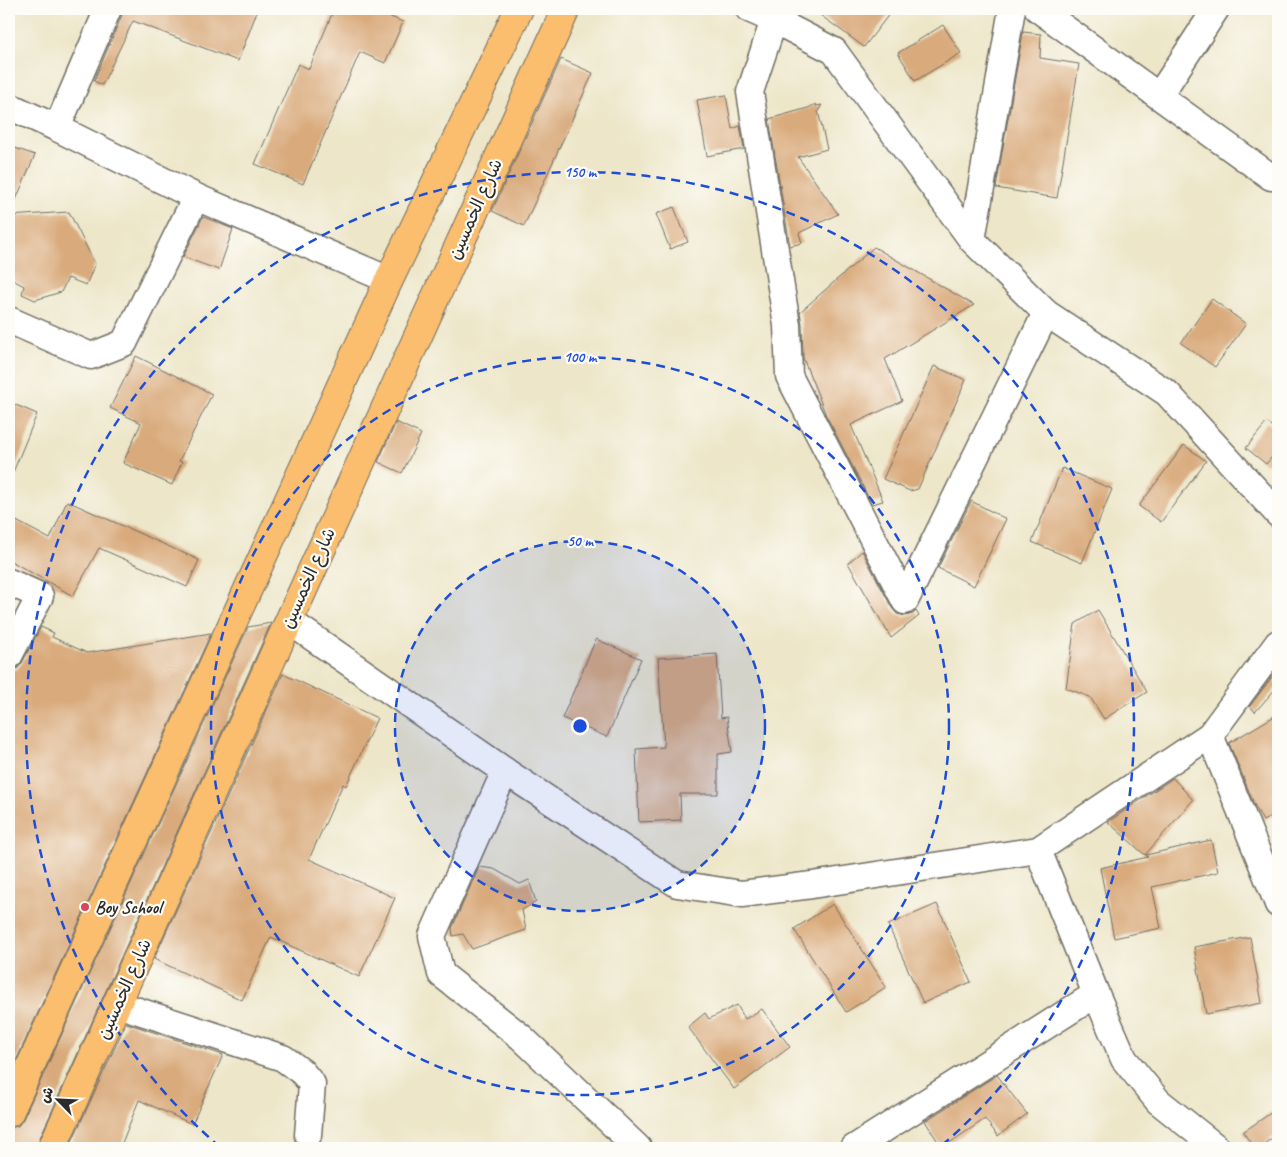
<svg xmlns="http://www.w3.org/2000/svg" width="1287" height="1157" viewBox="0 0 1287 1157" font-family="Caveat,'Playpen Sans Arabic',sans-serif">
  <style>
    .building { fill: #d9aa7c }
    .lines { fill: none; stroke-linecap: round; stroke-linejoin: round }
    .minor-casing { stroke: #6f6c62; stroke-width: 29 }
    .major-casing { stroke: #6f6c62; stroke-width: 30 }
    .minor { stroke: #fff; stroke-width: 26 }
    .major { stroke: #fabe6e; stroke-width: 28 }
    .ring { fill: none; stroke: #1d4ed8; stroke-width: 2.5; stroke-dasharray: 9 6 }
    .poi-dot { fill: #d1495b; stroke: #fdfcf7; stroke-width: 2 }
    .labels { text-anchor: middle; stroke-width: 4.5; stroke-linejoin: round; paint-order: stroke }
    .street-label { font-size: 18px; fill: #2b2b2b; stroke: #fdfcf7 }
    .poi-label { font-size: 18px; font-weight: bold; fill: #2b2b2b; stroke: #fdfcf7; text-anchor: start }
    .centre { fill: #1d4ed8; stroke: #fdfcf7; stroke-width: 2.5 }
    .ring-label { font-size: 15px; text-anchor: middle; font-weight: bold; fill: #1d4ed8; stroke: #fdfcf7; stroke-width: 4.5; stroke-linejoin: round; paint-order: stroke }
  </style>
  <rect width="100%" height="100%" fill="#fdfcf7"/>
  <filter id="ink" filterUnits="userSpaceOnUse"><feTurbulence type="fractalNoise" baseFrequency=".02" numOctaves="2"/><feDisplacementMap in="SourceGraphic" scale="10" xChannelSelector="R" yChannelSelector="G"/><feConvolveMatrix kernelMatrix="1 2 1 2 8 2 1 2 1" color-interpolation-filters="sRGB"/></filter>
  <filter id="wash" filterUnits="userSpaceOnUse"><feTurbulence type="fractalNoise" baseFrequency=".0096" numOctaves="4" result="noise"/><feDisplacementMap in="SourceGraphic" scale="20" xChannelSelector="R" yChannelSelector="G"/><feGaussianBlur stdDeviation="1.12" result="paint"/><feColorMatrix in="noise" values="0 0 0 0 0 0 0 0 0 0 0 0 0 0 0 0 0 1.4 0 .05"/><feComposite in="paint" operator="in"/></filter>
  <g filter="url(#wash)">
    <rect width="100%" height="100%" fill="#ede6c9"/>
    <g id="blocks">
      <g class="building">
        <path d="M 123,9 L 258,9 L 238,61 L 133,21 L 102,85 L 94,81 L 122,15 Z"/>
        <path d="M 334,9 L 371,9 L 403,22 L 385,63 L 360,52 L 303,184 L 255,164 L 298,64 L 309,69 Z"/>
        <path d="M 812,9 L 893,9 L 864,47 Z"/>
        <path d="M 943,25 L 961,53 L 915,81 L 898,53 Z"/>
        <path d="M 1023,32 L 1041,34 L 1040,58 L 1079,64 L 1057,198 L 996,188 Z"/>
        <path d="M 561,59 L 593,73 L 524,226 L 492,211 Z"/>
        <path d="M 726,95 L 732,129 L 740,126 L 744,149 L 707,156 L 697,100 Z"/>
        <path d="M 816,104 L 816,106 L 822,105 L 818,111 L 827,149 L 798,157 L 838,214 L 799,233 L 802,243 L 790,246 L 769,119 L 808,108 Z"/>
        <path d="M 9,146 L 35,155 L 9,216 L 69,212 L 95,264 L 86,285 L 68,278 L 61,292 L 35,300 L 22,294 L 24,286 L 9,278 Z"/>
        <path d="M 674,207 L 688,242 L 670,249 L 656,214 Z"/>
        <path d="M 203,217 L 233,229 L 219,270 L 183,257 Z"/>
        <path d="M 874,247 L 974,305 L 885,359 L 902,401 L 851,425 L 883,501 L 872,504 L 826,415 L 803,358 L 802,324 L 800,312 Z"/>
        <path d="M 1212,299 L 1246,324 L 1215,367 L 1181,343 Z"/>
        <path d="M 136,356 L 212,394 L 179,461 L 182,462 L 172,485 L 123,463 L 141,423 L 110,408 Z"/>
        <path d="M 934,366 L 966,380 L 918,489 L 910,491 L 883,479 Z"/>
        <path d="M 9,402 L 37,414 L 9,482 Z"/>
        <path d="M 396,422 L 421,434 L 402,473 L 378,462 Z"/>
        <path d="M 1267,422 L 1278,431 L 1278,450 L 1266,464 L 1246,448 Z"/>
        <path d="M 1184,445 L 1206,461 L 1161,522 L 1139,506 Z"/>
        <path d="M 1062,468 L 1112,489 L 1082,563 L 1032,542 Z"/>
        <path d="M 67,501 L 199,560 L 187,587 L 99,548 L 73,596 L 9,560 L 9,517 L 50,539 Z"/>
        <path d="M 971,501 L 1006,519 L 974,586 L 938,568 Z"/>
        <path d="M 862,551 L 892,608 L 897,614 L 905,616 L 913,614 L 916,611 L 919,616 L 891,638 L 848,563 Z"/>
        <path d="M 1098,610 L 1147,692 L 1104,719 L 1090,697 L 1066,688 L 1075,624 Z"/>
        <path d="M 271,623 L 38,1142 L 37,1148 L 9,1148 L 9,1128 L 18,1126 L 23,1119 L 248,627 Z"/>
        <path d="M 41,627 L 54,633 L 52,637 L 87,653 L 211,633 L 9,1076 L 9,671 L 17,669 L 22,663 Z"/>
        <path d="M 596,639 L 641,659 L 607,737 L 562,718 Z"/>
        <path d="M 717,654 L 721,718 L 727,717 L 732,752 L 718,754 L 718,794 L 680,794 L 681,820 L 639,822 L 636,749 L 664,747 L 658,658 Z"/>
        <path d="M 283,674 L 377,718 L 346,786 L 343,784 L 309,859 L 395,898 L 359,977 L 271,937 L 242,1000 L 154,959 Z"/>
        <path d="M 1272,677 L 1278,686 L 1255,712 L 1250,706 Z"/>
        <path d="M 1278,714 L 1278,812 L 1263,821 L 1255,806 L 1229,743 Z"/>
        <path d="M 1173,778 L 1193,800 L 1145,855 L 1108,822 Z"/>
        <path d="M 1211,840 L 1218,872 L 1152,887 L 1161,928 L 1114,938 L 1100,868 L 1148,857 L 1146,855 Z"/>
        <path d="M 479,867 L 494,869 L 520,884 L 529,880 L 536,902 L 522,910 L 526,930 L 472,949 L 463,934 L 453,936 L 452,928 Z"/>
        <path d="M 833,904 L 886,987 L 846,1012 L 794,929 Z"/>
        <path d="M 937,904 L 971,982 L 923,1003 L 888,925 Z"/>
        <path d="M 1250,937 L 1262,1003 L 1206,1014 L 1194,947 Z"/>
        <path d="M 737,1005 L 745,1019 L 762,1009 L 790,1047 L 734,1089 L 688,1027 L 705,1013 L 709,1019 Z"/>
        <path d="M 126,1023 L 223,1055 L 192,1124 L 139,1100 L 120,1148 L 69,1148 Z"/>
        <path d="M 997,1075 L 1027,1114 L 998,1136 L 985,1119 L 942,1148 L 925,1121 Z"/>
        <path d="M 1278,1108 L 1278,1134 L 1258,1148 L 1254,1148 L 1243,1132 Z"/>
      </g>
    </g>
  </g>
  <g filter="url(#ink)">
    <use href="#blocks" fill-opacity="0" stroke="#6f6c62" stroke-width="1"/>
    <g class="lines">
      <g class="minor-casing">
        <g id="minor">
          <path d="M 749,9 L 774,20 L 834,51 L 972,240 L 1046,313 L 1167,393 L 1278,514"/>
          <path d="M 1038,9 L 1271,177 L 1278,177"/>
          <path d="M 774,20 L 750,92 L 787,325 L 789,376 L 905,601 L 1046,313"/>
          <path d="M 1159,96 L 1216,9"/>
          <path d="M 9,106 L 57,128 L 196,197 L 389,280"/>
          <path d="M 57,128 L 108,9"/>
          <path d="M 972,240 L 1012,9"/>
          <path d="M 9,320 L 91,356 L 124,343 L 196,197"/>
          <path d="M 9,582 L 40,596 L 9,656"/>
          <path d="M 289,621 L 505,771 L 677,884 L 742,894 L 812,885 L 1038,850 L 1210,735 L 1278,643"/>
          <path d="M 1210,735 L 1278,904"/>
          <path d="M 505,771 L 432,936 L 441,974 L 521,1037 L 638,1148"/>
          <path d="M 1038,850 L 1096,994 L 1124,1059 L 1158,1101 L 1217,1148"/>
          <path d="M 117,1004 L 283,1058 L 302,1072 L 312,1084 L 308,1135"/>
          <path d="M 854,1148 L 1096,994"/>
        </g>
      </g>
      <g class="major-casing">
        <g id="major">
          <path d="M 9,1113 L 389,280 L 519,9"/>
          <path d="M 52,1148 L 289,621 L 566,9"/>
        </g>
      </g>
      <use href="#minor" class="minor"/>
      <use href="#major" class="major"/>
    </g>
  </g>
  <circle cx="580" cy="726" r="185" fill="#1d4ed8" fill-opacity=".12"/>
  <g class="ring">
    <circle cx="580" cy="726" r="185"/>
    <circle cx="580" cy="726" r="369"/>
    <path d="M220 1147A554 554 0 1 1 940 1147"/>
  </g>
  <circle class="poi-dot" cx="85" cy="907" r="5"/>
  <g class="labels">
    <g class="street-label">
      <text transform="translate(475 209) rotate(-66)" y="6">شارع الخمسين</text>
      <text transform="translate(308 578) rotate(-66)" y="6">شارع الخمسين</text>
      <text transform="translate(124 989) rotate(-66)" y="6">شارع الخمسين</text>
    </g>
    <g class="poi-label">
      <text x="95" y="913">Boy School</text>
    </g>
  </g>
  <circle cx="580" cy="726" r="8" class="centre"/>
  <g class="ring-label">
    <text x="580" y="177">150 m</text>
    <text x="580" y="362">100 m</text>
    <text x="580" y="546">50 m</text>
  </g>
  <rect width="1287" height="1157" fill="none" stroke="#fdfcf7" stroke-width="30"/>
  <g transform="translate(58 1100) rotate(294)" stroke="#fdfcf7" stroke-width="4" paint-order="stroke">
  <path d="M0-4L9 19L0 12L-9 19Z" fill="#2b2b2b"/>
  <text y="-8" font-size="14" font-weight="bold" text-anchor="middle" fill="#2b2b2b">ش</text>
  </g>
</svg>
